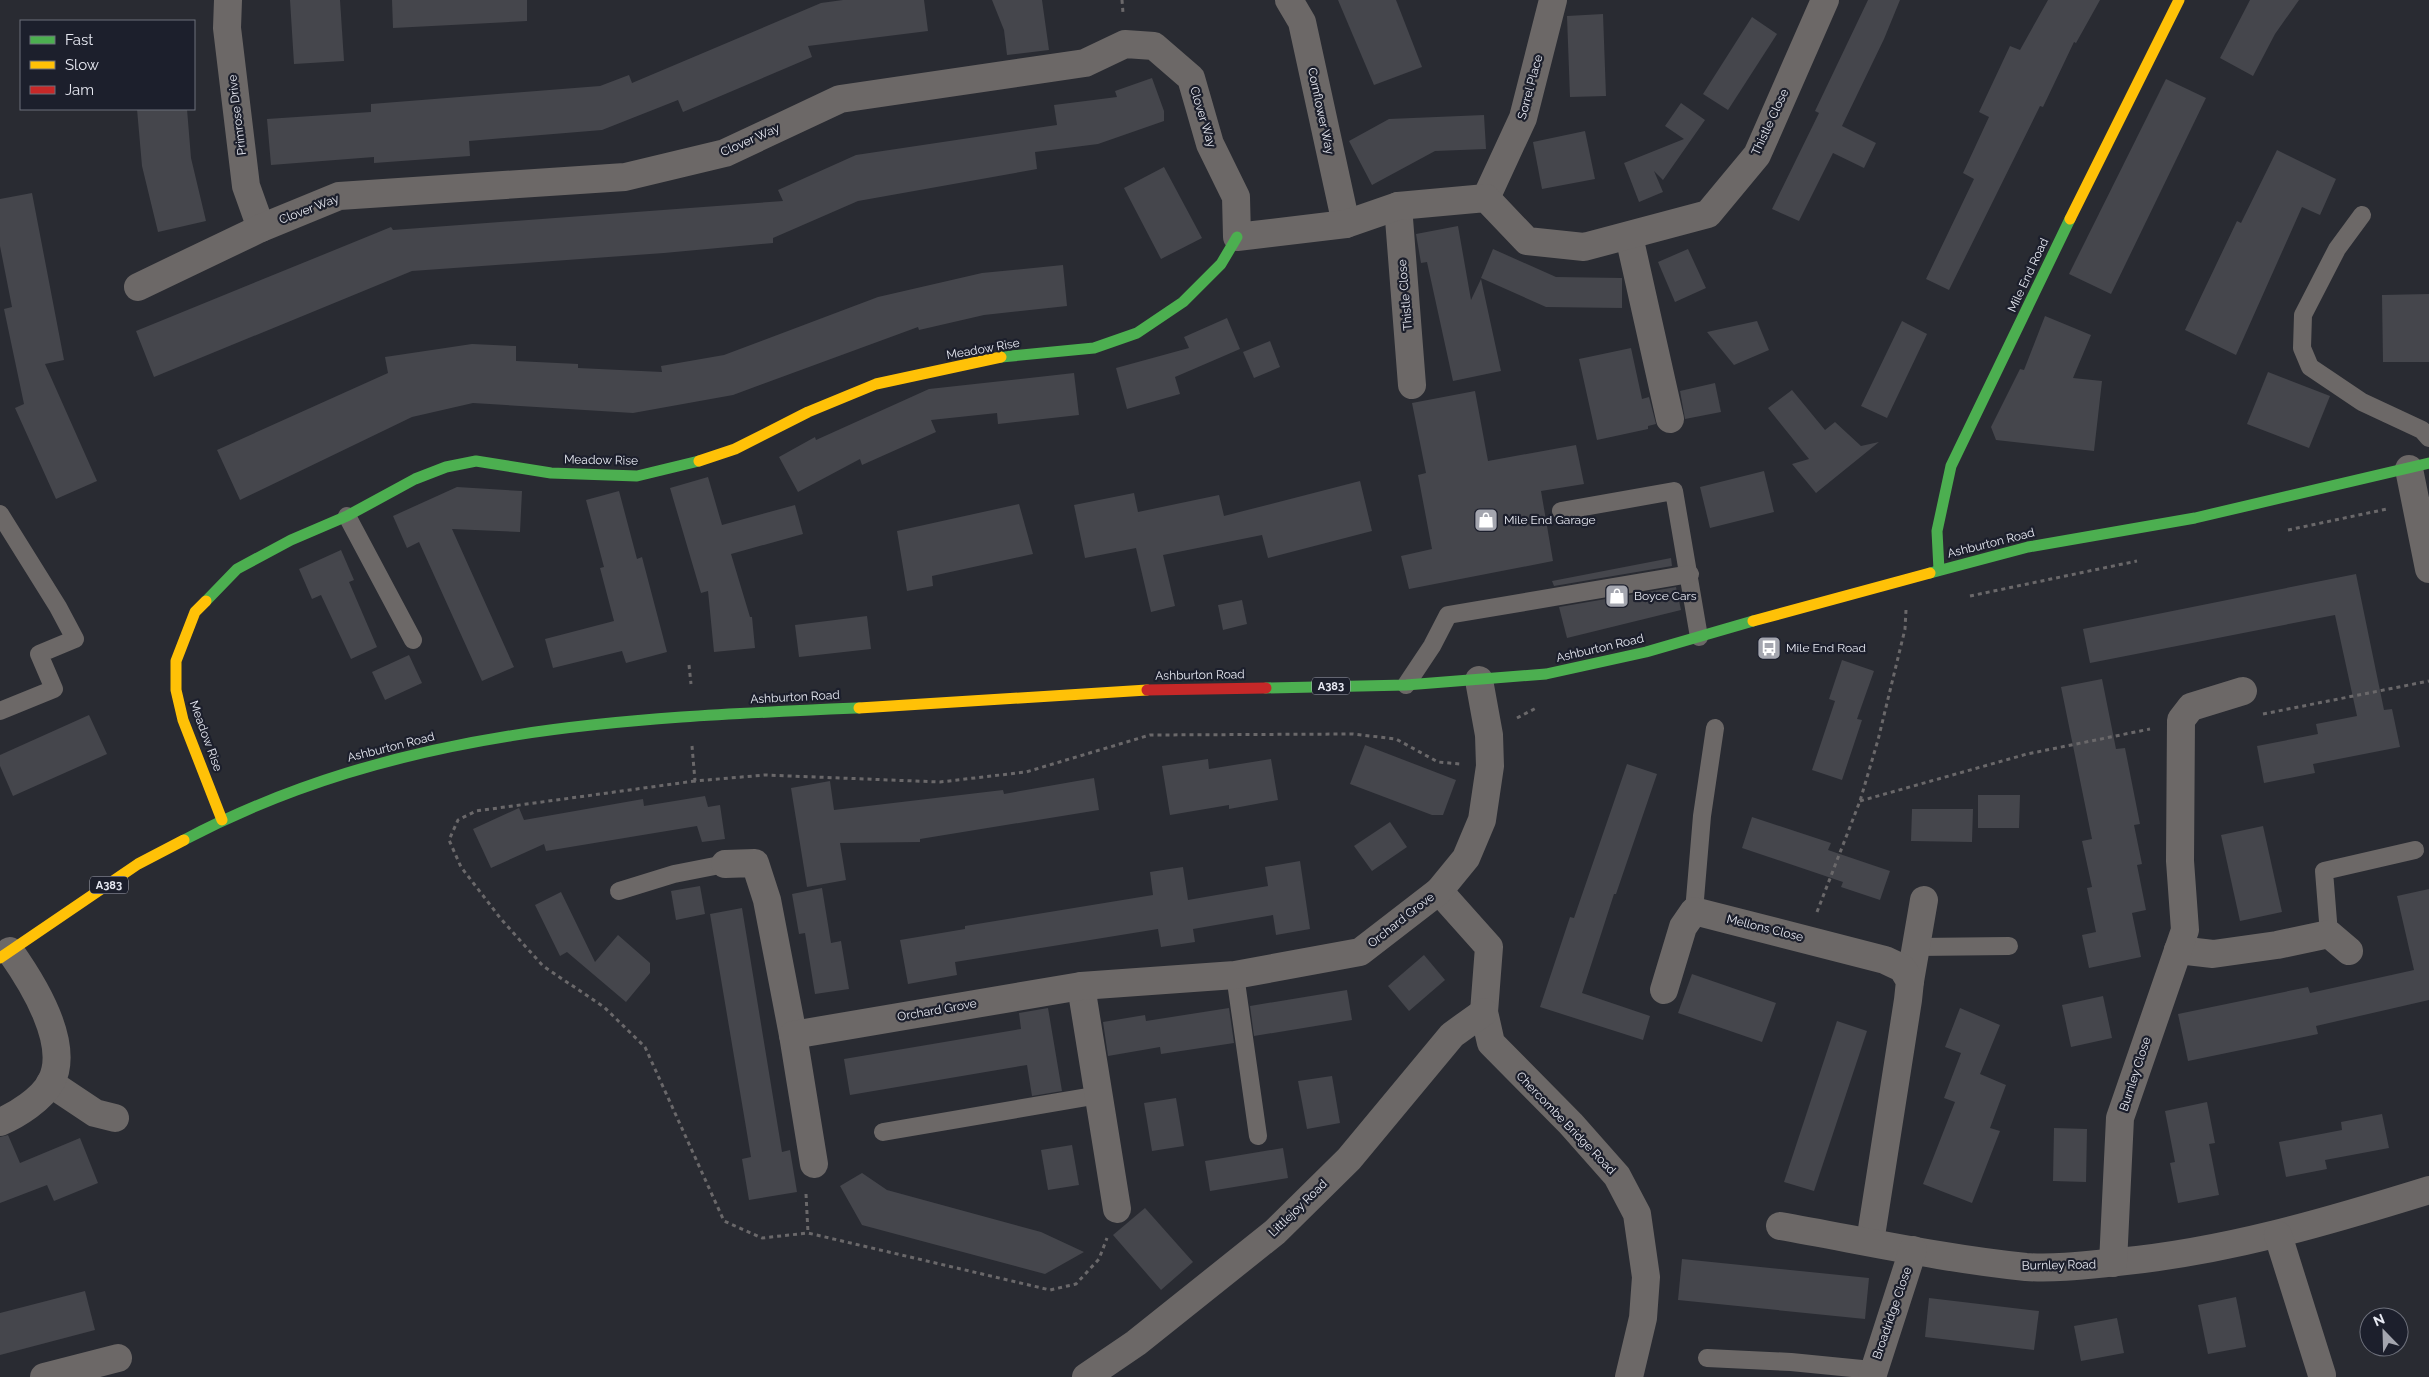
<svg xmlns="http://www.w3.org/2000/svg" width="2429" height="1377" viewBox="0 0 2429 1377" font-family="Raleway,sans-serif">
  <style>
    .building { fill: #45464c }
    .lines { fill: none; stroke-linecap: round; stroke-linejoin: round }
    .path { stroke: #6a686a; stroke-width: 3; stroke-dasharray: 4 4; stroke-linecap: butt }
    .lane { stroke: #6c6867; stroke-width: 18 }
    .street { stroke: #6c6867; stroke-width: 28 }
    .fast { stroke: #4caf50; stroke-width: 11 }
    .slow { stroke: #ffc107; stroke-width: 11 }
    .jam { stroke: #c62828; stroke-width: 11 }
    .labels { text-anchor: middle; stroke-width: 4.5; stroke-linejoin: round; paint-order: stroke }
    .shield { fill: #1c1f2c; stroke: #aaacb7; stroke-width: 1 }
    .shield-label { font-size: 11px; font-weight: bold; fill: #e7e9f2 }
    .street-label { font-size: 12px; fill: #e7e9f2; stroke: #1c1f2c }
    .poi-label { font-size: 12px; fill: #e7e9f2; stroke: #1c1f2c; text-anchor: start }
  </style>
  <rect width="100%" height="100%" fill="#292b32"/>
  <g class="building">
    <path d="M 290,0 L 340,0 L 344,61 L 294,64 Z"/>
    <path d="M 392,0 L 527,0 L 527,21 L 393,28 Z"/>
    <path d="M 843,0 L 924,0 L 928,31 L 808,46 L 812,57 L 683,112 L 678,100 L 602,130 L 469,141 L 470,156 L 374,163 L 374,157 L 271,165 L 267,119 L 371,112 L 371,104 L 600,86 L 629,75 L 632,83 L 821,3 Z"/>
    <path d="M 992,0 L 1042,0 L 1049,50 L 1007,55 L 1004,30 Z"/>
    <path d="M 1338,0 L 1396,0 L 1422,67 L 1374,85 Z"/>
    <path d="M 1868,0 L 1900,0 L 1884,39 L 1842,126 L 1876,143 L 1864,168 L 1833,153 L 1799,221 L 1772,209 L 1819,113 L 1815,111 Z"/>
    <path d="M 2048,0 L 2100,0 L 2076,43 L 2074,42 L 2043,107 L 2040,106 L 1949,290 L 1926,279 L 1974,179 L 1963,173 L 1989,117 L 1979,112 L 2010,46 L 2020,50 Z"/>
    <path d="M 2250,0 L 2299,0 L 2275,34 L 2253,76 L 2220,58 Z"/>
    <path d="M 1603,14 L 1606,96 L 1570,97 L 1567,16 Z"/>
    <path d="M 1752,17 L 1777,34 L 1728,110 L 1703,94 Z"/>
    <path d="M 1152,78 L 1164,111 L 1164,121 L 1098,144 L 1035,152 L 1037,169 L 858,201 L 773,238 L 773,243 L 664,253 L 412,271 L 154,377 L 136,331 L 391,227 L 393,230 L 783,201 L 778,190 L 856,155 L 1057,125 L 1054,105 L 1117,97 L 1115,91 Z"/>
    <path d="M 2166,79 L 2206,98 L 2111,294 L 2069,274 Z"/>
    <path d="M 1681,103 L 1705,120 L 1663,180 L 1654,171 L 1663,192 L 1639,202 L 1624,163 L 1684,139 L 1665,126 Z"/>
    <path d="M 137,109 L 187,109 L 191,158 L 206,221 L 158,232 L 142,166 Z"/>
    <path d="M 1484,115 L 1486,149 L 1435,151 L 1372,185 L 1349,141 L 1389,119 Z"/>
    <path d="M 1585,131 L 1595,179 L 1542,189 L 1533,142 Z"/>
    <path d="M 2277,150 L 2336,179 L 2320,215 L 2302,207 L 2236,355 L 2185,330 L 2237,221 L 2241,223 Z"/>
    <path d="M 1164,167 L 1202,238 L 1161,259 L 1124,188 Z"/>
    <path d="M 32,193 L 64,360 L 45,364 L 97,481 L 56,499 L 15,408 L 24,404 L 4,309 L 12,307 L 0,246 L 0,199 Z"/>
    <path d="M 1458,226 L 1471,300 L 1481,279 L 1501,371 L 1453,381 L 1427,262 L 1421,263 L 1416,234 Z"/>
    <path d="M 1493,249 L 1556,277 L 1622,278 L 1622,308 L 1546,307 L 1481,278 Z"/>
    <path d="M 1688,249 L 1706,288 L 1675,302 L 1658,262 Z"/>
    <path d="M 1063,265 L 1067,306 L 984,315 L 919,330 L 918,327 L 733,395 L 633,413 L 473,403 L 412,417 L 240,500 L 217,450 L 388,373 L 385,357 L 472,344 L 516,346 L 516,361 L 578,364 L 578,368 L 662,372 L 661,366 L 724,355 L 878,297 L 982,273 Z"/>
    <path d="M 2429,294 L 2429,362 L 2383,362 L 2382,295 Z"/>
    <path d="M 2045,316 L 2091,335 L 2073,378 L 2102,381 L 2094,451 L 1996,440 L 1991,427 L 2020,369 L 2024,370 Z"/>
    <path d="M 1227,318 L 1240,349 L 1175,377 L 1180,394 L 1127,409 L 1116,368 L 1189,348 L 1184,337 Z"/>
    <path d="M 1757,321 L 1769,350 L 1734,365 L 1707,332 Z"/>
    <path d="M 1902,321 L 1927,334 L 1887,418 L 1861,406 Z"/>
    <path d="M 1270,341 L 1280,367 L 1254,378 L 1243,352 Z"/>
    <path d="M 1631,348 L 1642,399 L 1649,397 L 1656,424 L 1648,426 L 1648,429 L 1597,440 L 1579,359 Z"/>
    <path d="M 2268,372 L 2330,396 L 2309,448 L 2247,424 Z"/>
    <path d="M 1074,373 L 1079,415 L 998,424 L 997,413 L 931,420 L 936,432 L 862,465 L 860,459 L 798,492 L 779,457 L 815,437 L 816,440 L 929,389 Z"/>
    <path d="M 1715,383 L 1721,412 L 1685,419 L 1680,391 Z"/>
    <path d="M 1792,390 L 1825,430 L 1835,422 L 1861,446 L 1879,442 L 1816,493 L 1792,464 L 1809,459 L 1768,408 Z"/>
    <path d="M 1475,391 L 1488,461 L 1576,445 L 1584,484 L 1541,491 L 1553,561 L 1409,589 L 1401,556 L 1432,549 L 1418,475 L 1426,473 L 1412,403 Z"/>
    <path d="M 1764,471 L 1774,512 L 1710,528 L 1700,487 Z"/>
    <path d="M 708,477 L 722,525 L 795,505 L 803,534 L 731,554 L 750,617 L 752,617 L 755,648 L 714,652 L 708,591 L 701,593 L 670,488 Z"/>
    <path d="M 1360,481 L 1372,531 L 1268,558 L 1262,535 L 1163,555 L 1175,606 L 1151,612 L 1136,548 L 1085,558 L 1074,505 L 1134,493 L 1138,512 L 1219,495 L 1224,516 Z"/>
    <path d="M 457,487 L 522,491 L 520,532 L 452,529 L 514,667 L 482,681 L 419,542 L 407,548 L 393,516 Z"/>
    <path d="M 619,491 L 637,559 L 642,557 L 667,652 L 626,663 L 622,651 L 553,668 L 545,639 L 614,621 L 600,568 L 604,567 L 586,500 Z"/>
    <path d="M 1019,504 L 1033,554 L 932,576 L 933,586 L 907,591 L 897,531 Z"/>
    <path d="M 341,550 L 354,580 L 349,582 L 377,647 L 351,659 L 321,595 L 312,599 L 299,569 Z"/>
    <path d="M 1671,558 L 1672,566 L 1554,586 L 1552,581 Z"/>
    <path d="M 2356,574 L 2384,710 L 2392,709 L 2400,747 L 2313,764 L 2315,773 L 2264,783 L 2257,746 L 2318,734 L 2316,724 L 2357,716 L 2335,615 L 2090,663 L 2083,629 Z"/>
    <path d="M 1676,587 L 1681,610 L 1567,638 L 1559,607 Z"/>
    <path d="M 1242,600 L 1247,624 L 1223,630 L 1218,605 Z"/>
    <path d="M 867,616 L 871,649 L 799,657 L 795,625 Z"/>
    <path d="M 409,655 L 422,683 L 385,700 L 372,672 Z"/>
    <path d="M 1842,660 L 1874,671 L 1857,719 L 1862,720 L 1842,780 L 1812,770 L 1835,701 L 1829,699 Z"/>
    <path d="M 2102,679 L 2116,749 L 2125,748 L 2140,824 L 2134,825 L 2142,864 L 2137,865 L 2146,910 L 2132,913 L 2141,957 L 2089,968 L 2082,935 L 2096,932 L 2087,888 L 2092,887 L 2082,841 L 2092,839 L 2061,687 Z"/>
    <path d="M 89,715 L 107,754 L 13,796 L 0,766 L 0,755 Z"/>
    <path d="M 1365,745 L 1456,780 L 1443,815 L 1432,815 L 1350,784 Z"/>
    <path d="M 1208,759 L 1209,769 L 1271,759 L 1278,800 L 1229,809 L 1229,805 L 1170,815 L 1162,766 Z"/>
    <path d="M 1627,764 L 1657,774 L 1616,894 L 1614,894 L 1582,993 L 1650,1016 L 1643,1040 L 1540,1007 L 1570,917 L 1574,918 Z"/>
    <path d="M 1094,778 L 1099,810 L 920,839 L 920,842 L 840,843 L 846,880 L 807,887 L 791,788 L 830,781 L 834,810 L 1003,790 L 1004,794 Z"/>
    <path d="M 1978,795 L 2020,795 L 2019,828 L 1978,828 Z"/>
    <path d="M 705,796 L 708,807 L 720,805 L 725,839 L 702,842 L 697,826 L 546,851 L 544,844 L 491,868 L 473,829 L 519,808 L 524,820 L 643,799 L 644,806 Z"/>
    <path d="M 1912,809 L 1973,809 L 1972,842 L 1911,841 Z"/>
    <path d="M 1752,817 L 1831,843 L 1828,850 L 1890,871 L 1880,900 L 1841,887 L 1843,882 L 1742,848 Z"/>
    <path d="M 1390,822 L 1407,847 L 1372,871 L 1354,846 Z"/>
    <path d="M 2263,826 L 2282,912 L 2240,921 L 2221,835 Z"/>
    <path d="M 1300,861 L 1310,929 L 1276,935 L 1273,915 L 1193,929 L 1195,942 L 1161,947 L 1158,929 L 955,962 L 957,975 L 908,984 L 900,940 L 965,929 L 965,926 L 1153,895 L 1150,872 L 1183,867 L 1188,900 L 1268,886 L 1265,867 Z"/>
    <path d="M 700,886 L 705,914 L 676,920 L 671,891 Z"/>
    <path d="M 822,888 L 831,943 L 841,941 L 849,989 L 815,994 L 805,933 L 799,934 L 792,894 Z"/>
    <path d="M 2429,889 L 2429,1000 L 2316,1026 L 2318,1034 L 2188,1061 L 2178,1014 L 2308,987 L 2310,993 L 2414,970 L 2397,896 Z"/>
    <path d="M 561,892 L 595,962 L 618,935 L 650,963 L 650,973 L 626,1002 L 567,952 L 560,956 L 535,905 Z"/>
    <path d="M 742,908 L 782,1152 L 790,1150 L 797,1192 L 749,1200 L 742,1159 L 751,1157 L 710,914 Z"/>
    <path d="M 1424,955 L 1445,980 L 1409,1011 L 1388,986 Z"/>
    <path d="M 1692,974 L 1776,1003 L 1762,1042 L 1678,1013 Z"/>
    <path d="M 1347,990 L 1352,1020 L 1254,1036 L 1250,1006 Z"/>
    <path d="M 2103,996 L 2112,1038 L 2071,1047 L 2062,1005 Z"/>
    <path d="M 1048,1008 L 1062,1091 L 1032,1096 L 1027,1065 L 850,1095 L 844,1059 L 1021,1029 L 1019,1013 Z"/>
    <path d="M 1229,1008 L 1234,1043 L 1161,1054 L 1160,1047 L 1108,1056 L 1103,1022 L 1145,1015 L 1146,1021 Z"/>
    <path d="M 1960,1008 L 2000,1025 L 1980,1074 L 2006,1085 L 1990,1128 L 2000,1131 L 1972,1203 L 1923,1184 L 1955,1102 L 1944,1098 L 1961,1053 L 1945,1047 Z"/>
    <path d="M 1837,1021 L 1867,1031 L 1814,1191 L 1784,1182 Z"/>
    <path d="M 1332,1076 L 1340,1123 L 1307,1129 L 1298,1081 Z"/>
    <path d="M 1176,1098 L 1184,1146 L 1152,1151 L 1144,1103 Z"/>
    <path d="M 2207,1102 L 2215,1143 L 2209,1144 L 2219,1195 L 2178,1203 L 2170,1163 L 2175,1162 L 2165,1111 Z"/>
    <path d="M 2382,1114 L 2389,1148 L 2325,1160 L 2327,1169 L 2286,1177 L 2279,1142 L 2342,1130 L 2341,1122 Z"/>
    <path d="M 2054,1128 L 2087,1129 L 2086,1182 L 2053,1181 Z"/>
    <path d="M 8,1135 L 20,1163 L 80,1138 L 98,1183 L 54,1201 L 47,1185 L 0,1203 L 0,1137 Z"/>
    <path d="M 1072,1145 L 1079,1185 L 1048,1190 L 1041,1150 Z"/>
    <path d="M 1283,1148 L 1288,1178 L 1210,1191 L 1205,1161 Z"/>
    <path d="M 862,1173 L 887,1190 L 1041,1232 L 1084,1252 L 1045,1274 L 862,1225 L 840,1186 Z"/>
    <path d="M 1145,1208 L 1193,1262 L 1161,1290 L 1113,1235 Z"/>
    <path d="M 1682,1259 L 1869,1278 L 1865,1319 L 1678,1300 Z"/>
    <path d="M 85,1291 L 95,1330 L 0,1355 L 0,1313 Z"/>
    <path d="M 2236,1297 L 2246,1347 L 2208,1354 L 2198,1305 Z"/>
    <path d="M 1929,1298 L 2039,1311 L 2034,1350 L 1925,1337 Z"/>
    <path d="M 2117,1318 L 2124,1353 L 2081,1361 L 2074,1326 Z"/>
  </g>
  <g class="lines">
    <g class="path">
      <path d="M 1122,0 L 1123,13"/>
      <path d="M 2288,530 L 2387,509"/>
      <path d="M 1970,596 L 2137,561"/>
      <path d="M 689,665 L 691,684"/>
      <path d="M 2263,714 L 2429,681"/>
      <path d="M 1517,718 L 1538,707"/>
      <path d="M 692,746 L 695,781 L 765,775 L 940,782 L 1026,772 L 1150,735 L 1353,734 L 1396,739 L 1438,762 L 1460,764"/>
      <path d="M 695,781 L 476,811 L 458,820 L 449,840 L 461,867 L 501,919 L 543,966 L 604,1007 L 645,1047 L 724,1221 L 762,1238 L 808,1233 L 1050,1290 L 1076,1284 L 1099,1259 L 1107,1238"/>
      <path d="M 1860,801 L 2027,754 L 2150,729"/>
      <path d="M 1817,912 L 1860,801 L 1878,740 L 1905,629 L 1906,610"/>
      <path d="M 806,1194 L 808,1233"/>
    </g>
    <g class="lane">
      <path d="M 2362,215 L 2337,249 L 2303,315 L 2302,348 L 2310,367 L 2362,402 L 2422,430 L 2429,438"/>
      <path d="M 1561,511 L 1674,491 L 1699,637"/>
      <path d="M 0,514 L 58,607 L 75,639 L 39,654 L 54,689 L 0,711"/>
      <path d="M 347,516 L 413,640"/>
      <path d="M 1406,685 L 1432,646 L 1448,615 L 1690,574"/>
      <path d="M 619,891 L 674,874 L 725,864"/>
      <path d="M 1694,911 L 1702,816 L 1715,728"/>
      <path d="M 2329,934 L 2324,871 L 2415,850"/>
      <path d="M 1917,947 L 2009,946"/>
      <path d="M 1235,975 L 1258,1136"/>
      <path d="M 883,1132 L 1099,1095"/>
      <path d="M 1707,1358 L 1791,1362 L 1872,1370"/>
    </g>
    <g class="street">
      <path d="M 228,0 L 227,28 L 246,186 L 261,228"/>
      <path d="M 1289,0 L 1302,22 L 1346,224"/>
      <path d="M 1486,198 L 1523,118 L 1553,0"/>
      <path d="M 1398,206 L 1412,385"/>
      <path d="M 1629,236 L 1670,419"/>
      <path d="M 138,287 L 261,228 L 339,196 L 625,177 L 725,153 L 840,99 L 1085,63 L 1125,44 L 1154,46 L 1191,78 L 1210,144 L 1236,197 L 1237,237 L 1346,224 L 1398,206 L 1486,198 L 1527,241 L 1584,247 L 1708,214 L 1757,155 L 1825,0"/>
      <path d="M 2409,469 L 2429,569"/>
      <path d="M 725,864 L 755,863 L 767,900 L 793,1035"/>
      <path d="M 1439,891 L 1489,947 L 1484,1012 L 1491,1043 L 1571,1124 L 1617,1176 L 1637,1214 L 1646,1277 L 1643,1318 L 1629,1377"/>
      <path d="M 2178,950 L 2213,954 L 2277,945 L 2329,934 L 2349,951"/>
      <path d="M 1910,981 L 1924,900"/>
      <path d="M 1081,986 L 1117,1209"/>
      <path d="M 1664,990 L 1683,927 L 1694,911 L 1885,960 L 1902,968 L 1910,981 L 1908,1000 L 1870,1242"/>
      <path d="M 50,1083 L 95,1113 L 115,1118"/>
      <path d="M 0,1122 C 17,1115 42,1099 51,1082 C 71,1044 32,982 10,951"/>
      <path d="M 814,1164 L 793,1035 L 1081,986 L 1235,975 L 1360,952 L 1439,891 L 1466,858 L 1482,820 L 1490,766 L 1489,735 L 1479,680"/>
      <path d="M 1780,1226 C 1860,1240 1945,1259 2026,1267 C 2056,1269 2087,1265 2117,1262 C 2224,1252 2326,1222 2429,1190"/>
      <path d="M 2278,1235 L 2322,1375"/>
      <path d="M 2113,1263 L 2120,1118 L 2185,930 L 2180,861 L 2181,720 L 2191,707 L 2243,691"/>
      <path d="M 44,1377 L 118,1358"/>
      <path d="M 1086,1377 L 1136,1343 L 1275,1232 L 1349,1159 L 1452,1035 L 1484,1012"/>
      <path d="M 1872,1377 L 1913,1250"/>
    </g>
    <g class="fast">
      <path d="M 1001,357 L 1094,348 L 1137,333 L 1183,302 L 1221,264 L 1237,237"/>
      <path d="M 1939,570 L 1937,531 L 1951,466 L 2070,219"/>
      <path d="M 1930,573 L 2028,547 L 2195,518 L 2429,463"/>
      <path d="M 206,601 L 237,569 L 291,540 L 347,516 L 415,479 L 446,467 L 476,461 L 551,473 L 637,476 L 699,461"/>
      <path d="M 1266,688 L 1406,685 L 1546,674 L 1646,652 L 1753,621"/>
      <path d="M 184,840 C 399,727 622,718 859,708"/>
    </g>
    <g class="slow">
      <path d="M 2070,219 L 2179,0"/>
      <path d="M 699,461 L 735,449 L 808,412 L 876,384 L 1001,357"/>
      <path d="M 206,601 L 195,612 L 176,661 L 176,690 L 183,720 L 222,820"/>
      <path d="M 1753,621 L 1930,573"/>
      <path d="M 859,708 L 1147,690"/>
      <path d="M 0,958 L 138,864 L 184,840"/>
    </g>
    <path class="jam" d="M 1147,690 L 1266,688"/>
  </g>
  <defs>
    <g id="shop-square" transform="scale(1.25)"><rect x="-9" y="-9" width="18" height="18" rx="4" fill="#a4a6af" stroke="#1c1f2c"/><path d="M-5-2.5h2.3a2.7 3.5 0 0 1 5.4 0H5L5.5 6h-11ZM-1.5-2.5h3a1.5 2.3 0 0 0-3 0Z" fill="#fff"/></g>
    <g id="bus-square" transform="scale(1.25)"><rect x="-9" y="-9" width="18" height="18" rx="4" fill="#a4a6af" stroke="#1c1f2c"/><path d="M-5-6H5V4H4V6H2V4H-2V6H-4V4H-5ZM-3.5-4V0h7V-4ZM-3.5 1.2v1.5H-2V1.2ZM2 1.2v1.5H3.5V1.2Z" fill="#fff"/></g>
  </defs>
  <g fill-rule="evenodd">
    <use href="#shop-square" x="1486" y="520"/>
    <use href="#shop-square" x="1617" y="596"/>
    <use href="#bus-square" x="1769" y="648"/>
  </g>
  <g class="labels">
    <g class="shield">
      <rect x="1312" y="677.5" width="38" height="17" rx="4"/>
      <rect x="90" y="876.5" width="38" height="17" rx="4"/>
    </g>
    <g class="shield-label">
      <text x="1331" y="690">A383</text>
      <text x="109" y="889">A383</text>
    </g>
    <g class="street-label">
      <text transform="translate(1530 87) rotate(-75)" y="4">Sorrel Place</text>
      <text transform="translate(1321 111) rotate(78)" y="4">Cornflower Way</text>
      <text transform="translate(237 115) rotate(-97)" y="4">Primrose Drive</text>
      <text transform="translate(1203 117) rotate(73)" y="4">Clover Way</text>
      <text transform="translate(1770 122) rotate(-65)" y="4">Thistle Close</text>
      <text transform="translate(750 140) rotate(-24)" y="4">Clover Way</text>
      <text transform="translate(309 209) rotate(-21)" y="4">Clover Way</text>
      <text transform="translate(2028 275) rotate(-65)" y="4">Mile End Road</text>
      <text transform="translate(1405 295) rotate(-95)" y="4">Thistle Close</text>
      <text transform="translate(983 349) rotate(-10)" y="4">Meadow Rise</text>
      <text transform="translate(601 460) rotate(1)" y="4">Meadow Rise</text>
      <text transform="translate(1991 543) rotate(-14)" y="4">Ashburton Road</text>
      <text transform="translate(1600 648) rotate(-13)" y="4">Ashburton Road</text>
      <text transform="translate(1200 675) rotate(-1)" y="4">Ashburton Road</text>
      <text transform="translate(795 697) rotate(-3)" y="4">Ashburton Road</text>
      <text transform="translate(206 736) rotate(70)" y="4">Meadow Rise</text>
      <text transform="translate(391 747) rotate(-14)" y="4">Ashburton Road</text>
      <text transform="translate(1401 920) rotate(-38)" y="4">Orchard Grove</text>
      <text transform="translate(1765 928) rotate(14)" y="4">Mellons Close</text>
      <text transform="translate(937 1010) rotate(-10)" y="4">Orchard Grove</text>
      <text transform="translate(2135 1074) rotate(-72)" y="4">Burnley Close</text>
      <text transform="translate(1566 1123) rotate(46)" y="4">Chercombe Bridge Road</text>
      <text transform="translate(1298 1208) rotate(-44)" y="4">Littlejoy Road</text>
      <text transform="translate(2059 1265) rotate(-1)" y="4">Burnley Road</text>
      <text transform="translate(1892 1313) rotate(-71)" y="4">Broadridge Close</text>
    </g>
    <g class="poi-label">
      <text x="1504" y="524">Mile End Garage</text>
      <text x="1634" y="600">Boyce Cars</text>
      <text x="1786" y="652">Mile End Road</text>
    </g>
  </g>
  <rect x="20" y="20" width="175" height="90" fill="#1c1f2c" stroke="#6d707b"/>
  <rect x="30" y="36" width="25" height="8" fill="#4caf50" stroke="#6d707b"/>
  <text x="65" y="45" font-size="15" fill="#e7e9f2">Fast</text>
  <rect x="30" y="61" width="25" height="8" fill="#ffc107" stroke="#6d707b"/>
  <text x="65" y="70" font-size="15" fill="#e7e9f2">Slow</text>
  <rect x="30" y="86" width="25" height="8" fill="#c62828" stroke="#6d707b"/>
  <text x="65" y="95" font-size="15" fill="#e7e9f2">Jam</text>
  <g transform="translate(2384 1332) rotate(337)"><circle r="24" fill="#1c1f2c" stroke="#6d707b"/>
  <path d="M0-4L9 19L0 12L-9 19Z" fill="#a4a6af"/>
  <text y="-8" font-size="14" font-weight="bold" text-anchor="middle" fill="#e7e9f2">N</text>
  </g>
</svg>
